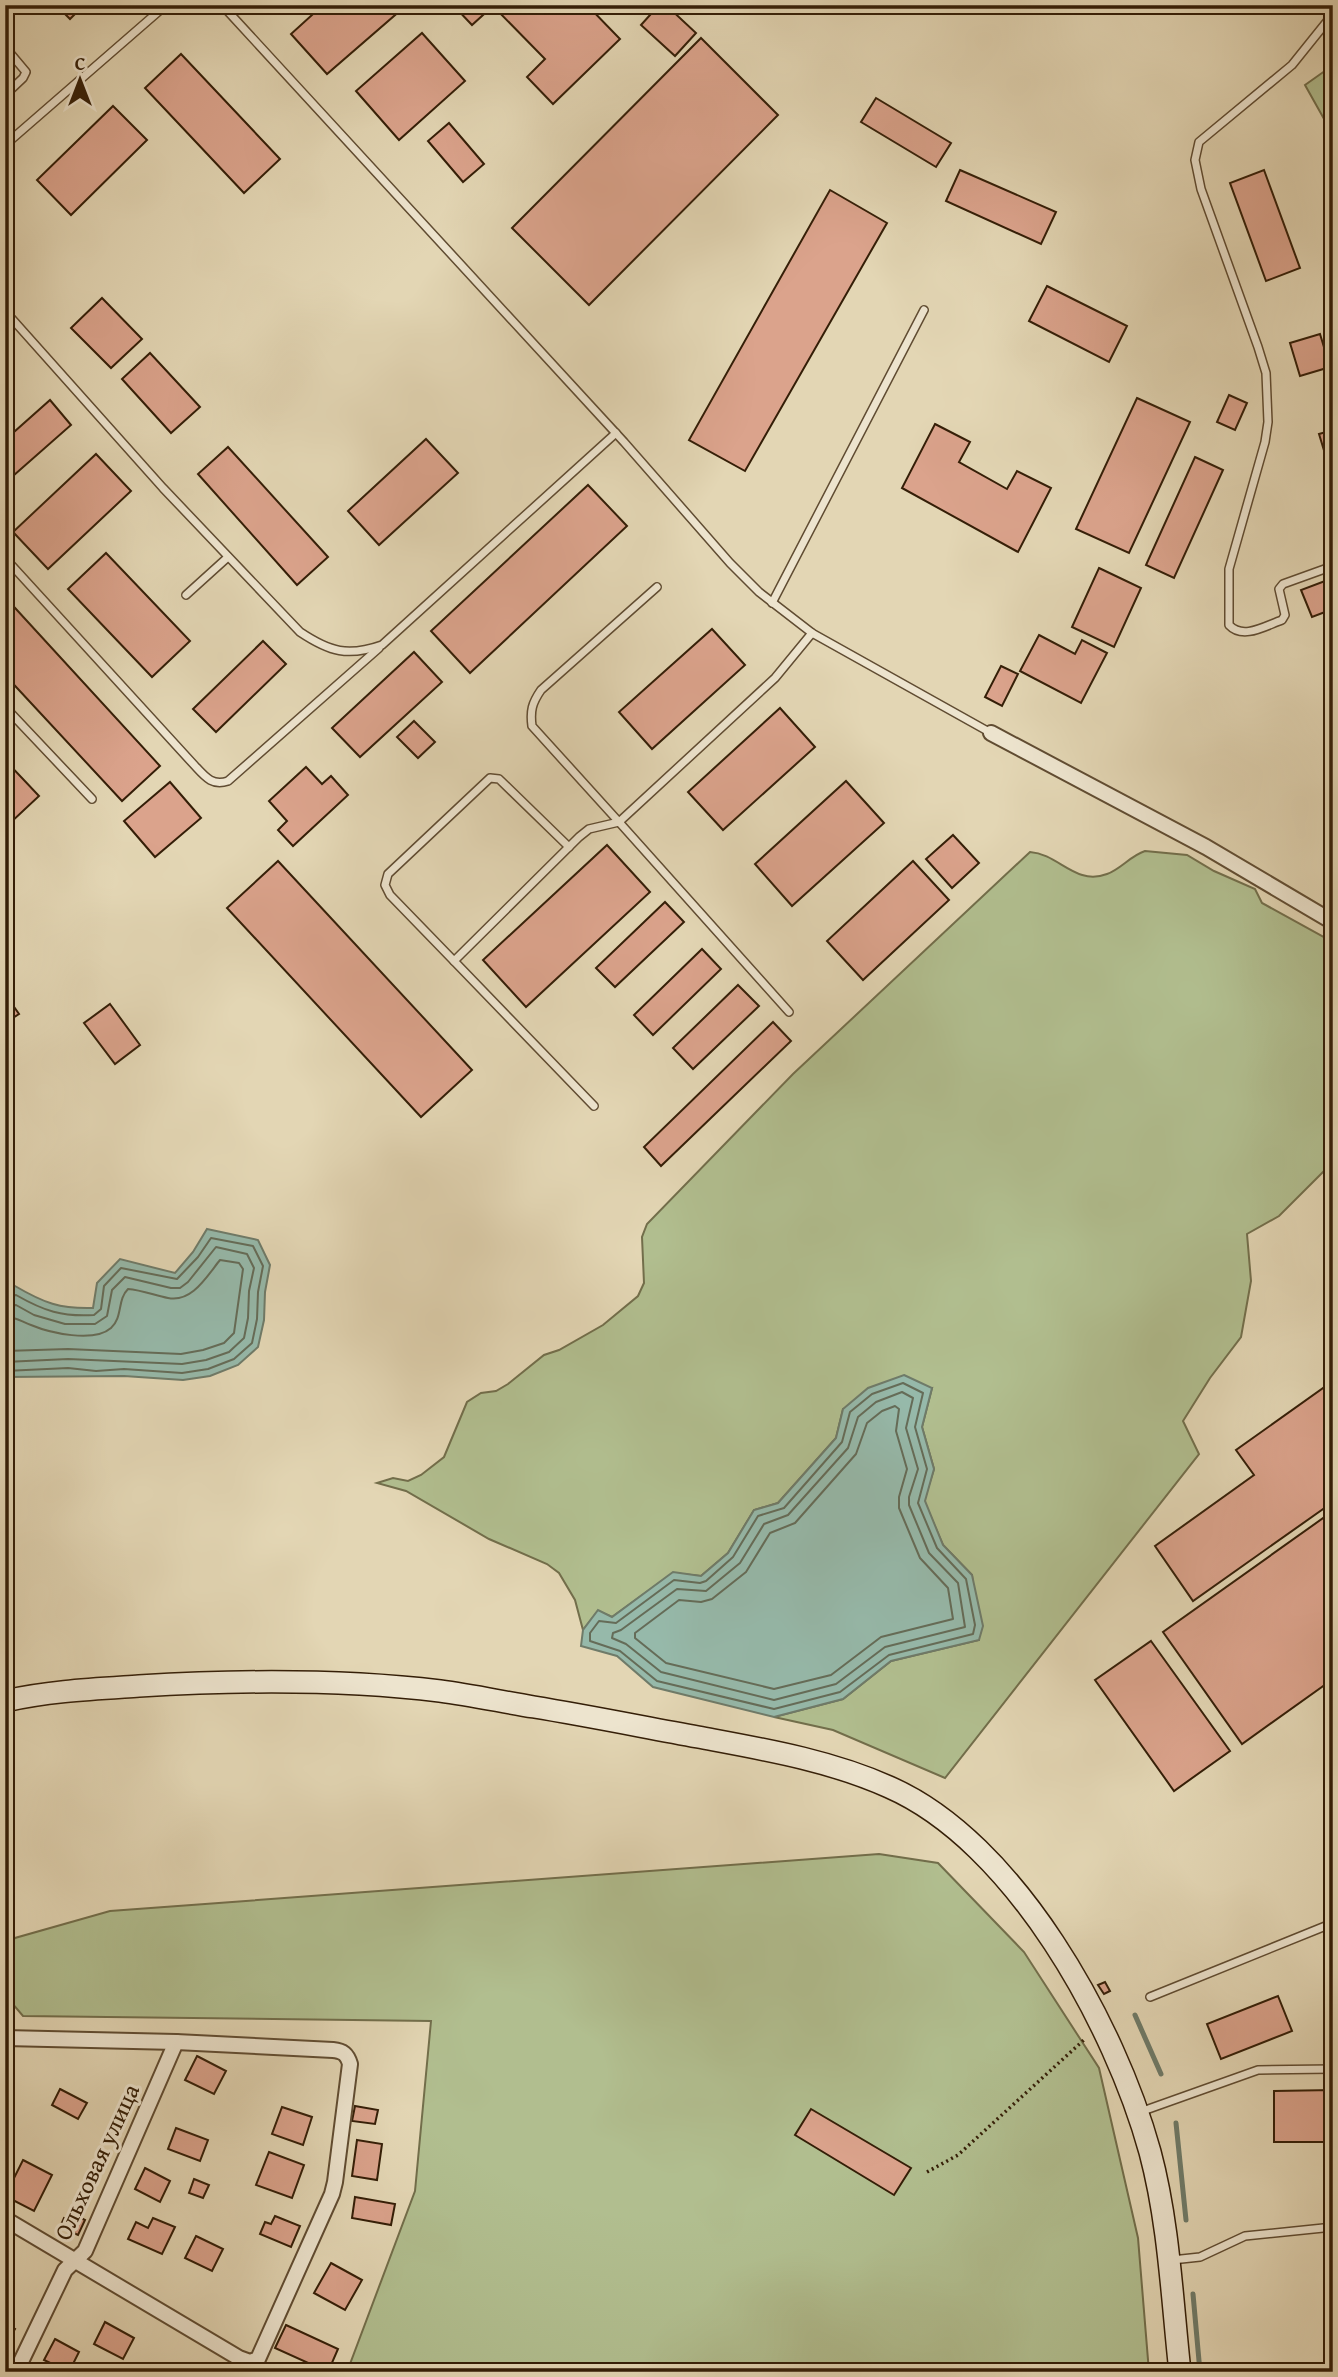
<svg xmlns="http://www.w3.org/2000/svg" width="1338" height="2377" viewBox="0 0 1338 2377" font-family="'Gentium Book Plus',serif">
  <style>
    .green { fill: #b1be8f; stroke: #726e4b; stroke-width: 2 }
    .water { fill: #96b9aa; stroke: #6f7b69; stroke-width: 2 }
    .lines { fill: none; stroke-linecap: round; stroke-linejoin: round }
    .shore { stroke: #656c58; stroke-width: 2 }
    .stream { stroke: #6f7b69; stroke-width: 5 }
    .building { fill: #dba38c; stroke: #341e07; stroke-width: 2 }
    .lane-casing { stroke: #604c32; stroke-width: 10 }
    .street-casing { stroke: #604c32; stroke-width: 18 }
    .secondary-casing { stroke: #341e07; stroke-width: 24 }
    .path { stroke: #341e07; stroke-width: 3.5; stroke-dasharray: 2 3.5; stroke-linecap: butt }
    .lane { stroke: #ede4ce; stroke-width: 7 }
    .street { stroke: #ede4ce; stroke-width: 14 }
    .secondary { stroke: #ede4ce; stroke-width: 21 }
    .labels { text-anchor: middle; stroke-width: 6; stroke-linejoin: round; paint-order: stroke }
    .street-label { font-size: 24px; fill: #341e07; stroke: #ede4ce }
  </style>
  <rect width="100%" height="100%" fill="#e3d6b4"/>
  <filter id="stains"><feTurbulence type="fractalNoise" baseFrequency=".00286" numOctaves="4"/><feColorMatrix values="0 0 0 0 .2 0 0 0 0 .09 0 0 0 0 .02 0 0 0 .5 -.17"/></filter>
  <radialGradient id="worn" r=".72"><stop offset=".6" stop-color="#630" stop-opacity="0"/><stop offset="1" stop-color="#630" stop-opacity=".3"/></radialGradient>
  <g class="green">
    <path d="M 1329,68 L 1333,73 L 1333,135 L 1305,85 Z"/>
    <path d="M 1145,851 L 1187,855 L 1214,871 L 1255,889 L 1262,903 L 1333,942 L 1333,1162 L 1279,1216 L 1247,1234 L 1251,1281 L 1241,1337 L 1210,1378 L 1183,1421 L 1199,1454 L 945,1778 L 833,1730 L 774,1717 L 843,1699 L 891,1661 L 979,1640 L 972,1575 L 943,1545 L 924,1501 L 934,1469 L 922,1427 L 932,1388 L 843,1409 L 836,1438 L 778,1503 L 754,1510 L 728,1553 L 701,1576 L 673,1573 L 612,1617 L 598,1611 L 583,1630 L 575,1600 L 559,1573 L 547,1564 L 489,1539 L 406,1491 L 377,1483 L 393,1478 L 408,1481 L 421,1475 L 444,1457 L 467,1402 L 481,1393 L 496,1391 L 508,1384 L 544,1355 L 559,1350 L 603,1325 L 638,1296 L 644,1283 L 642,1237 L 647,1224 L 793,1074 L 1030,852 C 1059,854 1075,886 1107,874 C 1121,869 1130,856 1145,851 Z"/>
    <path d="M 879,1854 L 938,1863 L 1024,1952 L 1099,2068 L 1138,2238 L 1149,2372 L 347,2372 L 415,2191 L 431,2021 L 23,2016 L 5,1995 L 5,1948 L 15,1938 L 110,1911 Z"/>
  </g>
  <g class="water">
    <path d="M 207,1229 L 258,1240 L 270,1265 L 265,1292 L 264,1320 L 258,1347 L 238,1365 L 210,1376 L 183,1380 L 124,1376 L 5,1377 L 5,1293 L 15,1286 C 44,1303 60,1309 93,1308 L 97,1283 L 120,1259 L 175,1273 L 193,1252 Z"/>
    <path d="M 904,1375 L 932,1388 L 922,1427 L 934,1469 L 925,1501 L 943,1545 L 972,1575 L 983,1626 L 979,1640 L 891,1661 L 843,1699 L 774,1717 L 653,1687 L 617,1656 L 581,1646 L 583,1630 L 598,1610 L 612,1617 L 673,1572 L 701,1576 L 728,1553 L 754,1510 L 778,1503 L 836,1438 L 843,1409 L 868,1388 Z"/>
  </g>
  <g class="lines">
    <g class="shore">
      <path d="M 5,1298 L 16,1295 C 44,1311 62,1317 94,1315 L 101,1309 L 104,1286 L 121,1268 L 177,1279 L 198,1257 L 211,1238 L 253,1246 L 263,1266 L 258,1292 L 257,1319 L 252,1343 L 234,1359 L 208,1369 L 182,1373 L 124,1369 L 96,1371 L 68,1368 L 5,1371"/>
      <path d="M 5,1307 L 16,1305 L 34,1315 L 65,1324 L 95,1324 L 107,1316 L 112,1290 L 125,1277 L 171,1288 L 180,1288 L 188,1282 L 216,1247 L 247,1254 L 254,1268 L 249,1291 L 248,1318 L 244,1338 L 229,1352 L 206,1360 L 182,1364 L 68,1359 L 5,1362"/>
      <path d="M 5,1317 C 17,1317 20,1321 31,1325 C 50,1333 94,1343 111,1328 C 123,1317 117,1300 128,1289 C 141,1290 154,1295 168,1298 C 192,1303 207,1276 220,1260 L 239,1263 L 243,1269 L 234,1333 L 224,1343 L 203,1350 L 181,1354 L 68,1349 L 5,1351"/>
      <path d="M 903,1383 L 923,1393 L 915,1427 L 927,1469 L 918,1503 L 937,1548 L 966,1579 L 975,1625 L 973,1634 L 889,1655 L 840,1692 L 774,1709 L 657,1681 L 620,1651 L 590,1641 L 590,1633 L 599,1621 L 616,1623 L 674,1580 L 700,1583 L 706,1581 L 733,1557 L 758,1516 L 784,1508 L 842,1442 L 850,1412 L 872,1394 Z"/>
      <path d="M 902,1392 L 913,1398 L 906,1428 L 918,1469 L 909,1497 L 909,1505 L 929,1553 L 958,1583 L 965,1627 L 885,1647 L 836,1684 L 774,1700 L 661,1672 L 626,1644 L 612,1638 L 613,1633 L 621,1630 L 677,1589 L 706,1591 L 740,1563 L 764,1524 L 788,1515 L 848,1448 L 858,1417 L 876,1402 Z"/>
      <path d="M 895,1406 L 899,1409 L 896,1431 L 907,1469 L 899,1497 L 899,1508 L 920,1558 L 948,1588 L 953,1619 L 881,1637 L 831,1675 L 774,1689 L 666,1663 L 635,1638 L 635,1633 L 679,1600 L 701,1602 L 712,1599 L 746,1572 L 770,1533 L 795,1523 L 856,1454 L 867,1423 L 882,1411 Z"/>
    </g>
    <g class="stream">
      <path d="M 1135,2015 L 1161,2074"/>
      <path d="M 1176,2123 L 1186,2220"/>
      <path d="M 1193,2294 L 1200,2372"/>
    </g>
  </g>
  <g class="building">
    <path d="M 56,5 L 84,5 L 70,19 Z"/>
    <path d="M 323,5 L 399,5 L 402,9 L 327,74 L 291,34 Z"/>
    <path d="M 453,5 L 587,5 L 620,39 L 553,104 L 527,77 L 545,59 L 493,6 L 472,25 Z"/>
    <path d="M 659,5 L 666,5 L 696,33 L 675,56 L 641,25 Z"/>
    <path d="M 422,33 L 465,81 L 399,140 L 356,91 Z"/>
    <path d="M 701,38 L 778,115 L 589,305 L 512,228 Z"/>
    <path d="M 181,54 L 280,159 L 244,193 L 145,88 Z"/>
    <path d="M 876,98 L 951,143 L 936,167 L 861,122 Z"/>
    <path d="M 113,106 L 147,140 L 71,215 L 37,180 Z"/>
    <path d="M 449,123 L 484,164 L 463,182 L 428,141 Z"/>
    <path d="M 960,170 L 1056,212 L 1041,244 L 946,201 Z"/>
    <path d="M 1264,170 L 1300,268 L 1266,281 L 1230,183 Z"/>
    <path d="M 830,190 L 887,223 L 745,471 L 689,440 Z"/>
    <path d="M 1047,286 L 1127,326 L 1109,362 L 1029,321 Z"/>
    <path d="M 102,298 L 142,339 L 111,368 L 71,328 Z"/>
    <path d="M 1320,334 L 1330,367 L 1300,376 L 1290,343 Z"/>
    <path d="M 150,353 L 200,407 L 171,433 L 122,379 Z"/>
    <path d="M 1229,395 L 1247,403 L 1235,430 L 1217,422 Z"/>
    <path d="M 1137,398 L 1190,422 L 1129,553 L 1076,529 Z"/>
    <path d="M 50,400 L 71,425 L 5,483 L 5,440 Z"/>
    <path d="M 935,424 L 970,442 L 959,462 L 1007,489 L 1017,471 L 1051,488 L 1018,552 L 902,488 Z"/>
    <path d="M 1333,430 L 1333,455 L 1326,457 L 1319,434 Z"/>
    <path d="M 426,439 L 458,473 L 379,545 L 348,511 Z"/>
    <path d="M 228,447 L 328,557 L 297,585 L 198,474 Z"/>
    <path d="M 96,454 L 131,491 L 48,569 L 13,532 Z"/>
    <path d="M 1195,457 L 1223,470 L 1174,578 L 1146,565 Z"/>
    <path d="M 588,485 L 627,526 L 470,673 L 431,631 Z"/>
    <path d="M 106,553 L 190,641 L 152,677 L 68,589 Z"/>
    <path d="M 1099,568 L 1141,588 L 1114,647 L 1072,627 Z"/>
    <path d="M 1333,578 L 1333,609 L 1312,617 L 1301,590 Z"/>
    <path d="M 5,597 L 160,766 L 122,801 L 5,675 Z"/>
    <path d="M 712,629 L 745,665 L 652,749 L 619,712 Z"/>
    <path d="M 1039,635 L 1075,654 L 1082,640 L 1107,653 L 1081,703 L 1020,671 Z"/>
    <path d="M 263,641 L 286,664 L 216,732 L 193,709 Z"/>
    <path d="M 414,652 L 442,682 L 360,757 L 332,728 Z"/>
    <path d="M 1001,666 L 1018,674 L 1002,706 L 985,697 Z"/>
    <path d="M 780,708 L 815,747 L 723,830 L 688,792 Z"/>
    <path d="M 414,721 L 435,742 L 418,758 L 397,737 Z"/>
    <path d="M 5,760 L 39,796 L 8,825 L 5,823 Z"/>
    <path d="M 306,767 L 322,784 L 331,776 L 348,795 L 293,846 L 278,830 L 287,821 L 269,801 Z"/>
    <path d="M 846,781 L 884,823 L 792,906 L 755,864 Z"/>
    <path d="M 170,782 L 201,818 L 155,857 L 124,821 Z"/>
    <path d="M 953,835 L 979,863 L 952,888 L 926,859 Z"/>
    <path d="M 607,845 L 650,892 L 526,1007 L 483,960 Z"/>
    <path d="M 278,861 L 472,1070 L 421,1117 L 227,908 Z"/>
    <path d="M 913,861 L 949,900 L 863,980 L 827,941 Z"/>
    <path d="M 665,902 L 684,922 L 615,987 L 596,968 Z"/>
    <path d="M 702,949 L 721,969 L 653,1035 L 634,1015 Z"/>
    <path d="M 738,985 L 759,1006 L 693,1069 L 673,1048 Z"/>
    <path d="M 5,994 L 19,1014 L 5,1023 Z"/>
    <path d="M 110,1004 L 140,1045 L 115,1064 L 84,1023 Z"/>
    <path d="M 773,1022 L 791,1041 L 661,1166 L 644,1147 Z"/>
    <path d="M 1333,1381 L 1333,1502 L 1193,1601 L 1155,1546 L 1254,1475 L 1236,1450 Z"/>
    <path d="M 1333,1511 L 1333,1679 L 1242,1744 L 1163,1632 Z"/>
    <path d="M 1151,1641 L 1230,1751 L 1174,1791 L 1095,1680 Z"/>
    <path d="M 1105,1982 L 1110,1991 L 1104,1994 L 1098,1985 Z"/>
    <path d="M 1278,1996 L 1292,2031 L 1221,2059 L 1207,2024 Z"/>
    <path d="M 197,2056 L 226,2071 L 214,2094 L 185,2080 Z"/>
    <path d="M 60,2089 L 87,2103 L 78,2119 L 52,2105 Z"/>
    <path d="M 1333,2090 L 1333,2142 L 1274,2142 L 1274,2091 Z"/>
    <path d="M 355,2106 L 378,2110 L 375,2124 L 352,2121 Z"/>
    <path d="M 282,2107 L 312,2117 L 303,2145 L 272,2134 Z"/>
    <path d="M 811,2109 L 911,2168 L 894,2195 L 795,2135 Z"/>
    <path d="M 176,2128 L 208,2140 L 200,2161 L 168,2149 Z"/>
    <path d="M 357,2140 L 382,2144 L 377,2180 L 352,2176 Z"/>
    <path d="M 269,2152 L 304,2165 L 292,2198 L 256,2185 Z"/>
    <path d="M 23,2160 L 52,2175 L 34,2211 L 5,2196 Z"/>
    <path d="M 145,2168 L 170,2181 L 160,2202 L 135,2189 Z"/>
    <path d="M 194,2179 L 209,2185 L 203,2198 L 189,2193 Z"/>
    <path d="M 355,2197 L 395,2204 L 391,2225 L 352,2218 Z"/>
    <path d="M 75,2215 L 85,2220 L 78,2235 L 60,2227 L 64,2218 L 72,2221 Z"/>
    <path d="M 275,2216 L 300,2226 L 291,2247 L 260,2234 L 265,2222 L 271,2224 Z"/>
    <path d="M 153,2218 L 175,2227 L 162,2254 L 128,2239 L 136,2222 L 148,2228 Z"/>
    <path d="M 196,2236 L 223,2249 L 212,2271 L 185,2258 Z"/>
    <path d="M 331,2263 L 362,2280 L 345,2310 L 314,2293 Z"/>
    <path d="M 105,2322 L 134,2338 L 123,2359 L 94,2344 Z"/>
    <path d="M 5,2324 L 15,2329 L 5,2347 Z"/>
    <path d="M 286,2325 L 338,2349 L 328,2372 L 275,2348 Z"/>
    <path d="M 55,2339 L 79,2352 L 69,2372 L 44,2360 Z"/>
  </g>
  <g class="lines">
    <g class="lane-casing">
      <g id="lane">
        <path d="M 222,5 L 624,442 L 730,563 L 759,592 L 812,633 L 991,733"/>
        <path d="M 1333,14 L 1292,65 L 1199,142 L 1195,160 L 1201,189 L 1258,347 L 1266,373 L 1268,422 L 1265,442 L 1229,569 L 1229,625 C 1243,640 1265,626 1282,620 L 1285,615 L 1279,589 L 1283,584 L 1333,566"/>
        <path d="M 5,47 L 26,72 L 23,78 L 5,95"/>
        <path d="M 5,145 L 166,5"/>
        <path d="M 5,311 L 163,488 L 300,632 C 330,652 348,657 382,645 L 616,433"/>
        <path d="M 5,558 L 196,767 C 206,778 213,786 228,781 L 379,648"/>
        <path d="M 186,595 L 228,557"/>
        <path d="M 772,603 L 924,310"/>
        <path d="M 5,707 L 92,799"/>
        <path d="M 619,822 L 532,726 C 530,711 532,703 541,690 L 657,587"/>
        <path d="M 454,961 L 390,895 L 385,885 L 388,874 L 490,778 L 499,779 L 569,847"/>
        <path d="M 789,1012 L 619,822 L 775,678 L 812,633"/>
        <path d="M 594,1106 L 454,961 L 579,837 L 589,829 L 619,822"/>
        <path d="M 1150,1997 L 1333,1923"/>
        <path d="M 1140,2112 L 1258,2070 L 1333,2069"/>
        <path d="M 1172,2260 L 1200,2257 L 1245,2236 L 1333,2227"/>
      </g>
    </g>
    <g class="street-casing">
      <g id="street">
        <path d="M 991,733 L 1206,847 L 1333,922"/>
        <path d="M 5,2038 L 176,2042 L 333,2050 C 343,2051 347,2054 350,2064 L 335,2182 L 332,2194 L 258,2359 L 250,2362 L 239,2358 L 5,2219"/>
        <path d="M 16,2372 L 65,2270 L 85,2251 L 176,2042"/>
      </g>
    </g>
    <g class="secondary-casing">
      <path id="secondary" d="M 5,1701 C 49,1691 94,1689 139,1686 C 239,1680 341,1679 440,1691 C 471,1695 503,1702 534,1707 C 589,1716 643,1727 698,1737 C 762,1749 829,1760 889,1787 C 1015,1842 1115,2025 1150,2152 C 1169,2223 1172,2299 1180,2372"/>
    </g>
    <path class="path" d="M 927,2172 L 958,2155 L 1086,2038"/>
    <use href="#lane" class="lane"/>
    <use href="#street" class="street"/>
    <use href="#secondary" class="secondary"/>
  </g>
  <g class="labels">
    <g class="street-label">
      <text transform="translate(97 2162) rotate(-65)" y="8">Ольховая улица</text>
    </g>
  </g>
  <rect width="1338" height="2377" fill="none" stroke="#e3d6b4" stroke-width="28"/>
  <rect x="7" y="7" width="1324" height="2363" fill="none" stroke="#341e07" stroke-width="3.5"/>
  <rect x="14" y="14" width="1310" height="2349" fill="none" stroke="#341e07" stroke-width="2"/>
  <g transform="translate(80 80)" stroke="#ede4ce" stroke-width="5" paint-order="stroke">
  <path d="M0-5L12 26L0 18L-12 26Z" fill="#341e07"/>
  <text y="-10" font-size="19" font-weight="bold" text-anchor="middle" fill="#341e07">С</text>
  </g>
  <rect width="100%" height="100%" filter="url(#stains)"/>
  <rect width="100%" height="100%" fill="url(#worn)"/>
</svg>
